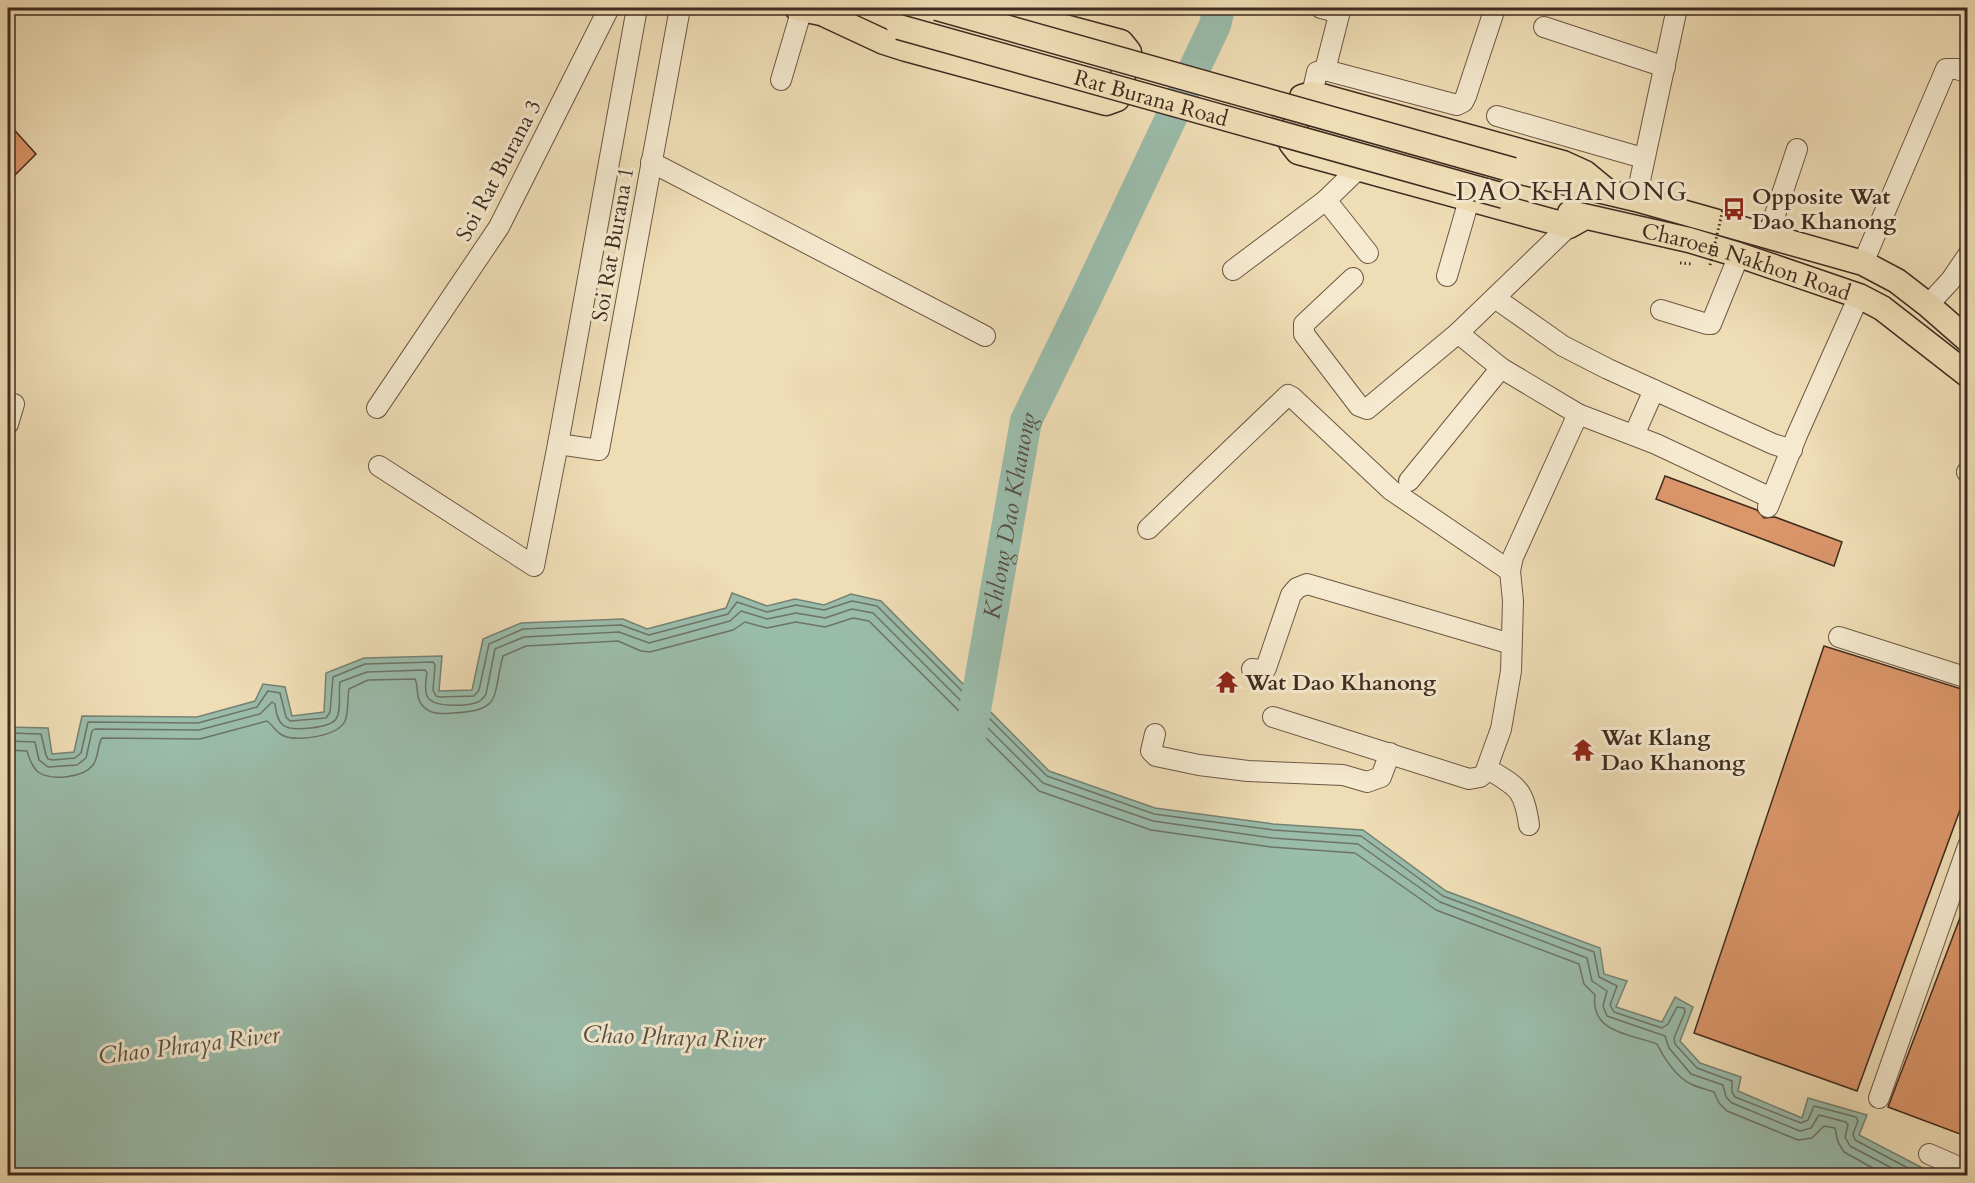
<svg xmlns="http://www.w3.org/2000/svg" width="1975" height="1183" viewBox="0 0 1975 1183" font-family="Cardo,serif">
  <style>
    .water { fill: #9abcab; stroke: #768273; stroke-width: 1.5 }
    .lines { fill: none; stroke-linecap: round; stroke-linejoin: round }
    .shore { stroke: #6d7466; stroke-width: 1.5 }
    .river { stroke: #9abcab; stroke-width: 32 }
    .building { fill: #db966a; stroke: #402b20; stroke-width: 1.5 }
    .minor-casing { stroke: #6c5845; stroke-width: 22 }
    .major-casing { stroke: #402b20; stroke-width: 27 }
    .path { stroke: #402b20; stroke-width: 3; stroke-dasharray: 1.5 3; stroke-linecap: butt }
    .minor { stroke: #f5e9cf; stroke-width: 20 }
    .major { stroke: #efddb5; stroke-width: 24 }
    .major-bridge-casing { stroke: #402b20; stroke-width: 27; stroke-linecap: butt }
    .path-bridge { stroke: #402b20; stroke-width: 3; stroke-dasharray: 1.5 3; stroke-linecap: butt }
    .major-bridge { stroke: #efddb5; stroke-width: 24 }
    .labels { text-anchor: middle; stroke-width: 6; stroke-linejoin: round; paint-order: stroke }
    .street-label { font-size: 22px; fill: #402b20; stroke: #f5e9cf }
    .poi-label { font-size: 22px; font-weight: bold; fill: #402b20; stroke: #f5e9cf; text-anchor: start }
    .water-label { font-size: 24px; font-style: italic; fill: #564f43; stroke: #f5e9cf }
    .quarter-label { font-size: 26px; letter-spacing: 1.5px; fill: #402b20; stroke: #f5e9cf }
  </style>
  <rect width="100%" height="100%" fill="#efddb5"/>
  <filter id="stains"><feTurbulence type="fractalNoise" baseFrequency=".00333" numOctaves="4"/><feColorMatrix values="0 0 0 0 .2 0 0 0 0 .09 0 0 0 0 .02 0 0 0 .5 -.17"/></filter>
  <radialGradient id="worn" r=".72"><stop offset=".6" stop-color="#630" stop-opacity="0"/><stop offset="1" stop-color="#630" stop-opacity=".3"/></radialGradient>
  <path class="water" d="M 732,593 L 767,606 L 795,599 L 824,605 L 851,594 L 881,601 L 1049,771 L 1155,808 L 1273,824 L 1363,830 L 1446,891 L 1600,948 L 1604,974 L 1627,981 L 1616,1007 L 1662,1022 L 1675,997 L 1693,1007 L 1680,1041 L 1700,1063 L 1741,1077 L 1738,1091 L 1802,1118 L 1808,1098 L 1867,1115 L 1859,1135 L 1936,1175 L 8,1175 L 8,727 L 48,728 L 52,754 L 74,752 L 82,716 L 197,717 L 255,701 L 263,684 L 285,687 L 292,716 L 324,712 L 326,673 L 364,658 L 442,656 L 439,691 L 472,690 L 483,639 L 521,623 L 623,619 L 647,629 L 726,608 Z"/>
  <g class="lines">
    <g class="shore">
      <path d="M 8,733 L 41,734 L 46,755 L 48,759 L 53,760 L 75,758 L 81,753 L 88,722 L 198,723 L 257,707 L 268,691 L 280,693 L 286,717 L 290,721 L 326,718 L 330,712 L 333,677 L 365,664 L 433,662 L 435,665 L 433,690 L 436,696 L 440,697 L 474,696 L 479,690 L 489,644 L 523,629 L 621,625 L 649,635 L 728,614 L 737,602 L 767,612 L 796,605 L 824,610 L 852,601 L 877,606 L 1047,776 L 1154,814 L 1273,830 L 1361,836 L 1443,896 L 1594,952 L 1599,977 L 1617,986 L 1610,1005 L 1614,1012 L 1662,1028 L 1668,1024 L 1677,1007 L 1684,1008 L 1685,1012 L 1674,1038 L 1675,1044 L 1697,1068 L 1732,1081 L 1732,1092 L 1735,1097 L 1801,1123 L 1808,1120 L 1814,1106 L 1856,1117 L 1858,1121 L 1853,1134 L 1855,1140 L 1923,1176"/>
      <path d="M 8,741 L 35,742 L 39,760 L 48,767 L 77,765 L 86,758 L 92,731 L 95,729 L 199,730 L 260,714 L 272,702 L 275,704 C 276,711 277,720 283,725 C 291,732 330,728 336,719 C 342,710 338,693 340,682 L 367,672 L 425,670 L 427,673 C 426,680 424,689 427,696 C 432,708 470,707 480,701 C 483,699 484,697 486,694 L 495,649 L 524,637 L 619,632 L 649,643 L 730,621 L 741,611 L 767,619 L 796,613 L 825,618 L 852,609 L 873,613 L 1043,783 L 1153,821 L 1272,838 L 1358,844 L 1440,902 L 1587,958 L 1592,981 L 1607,991 L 1603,1006 L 1607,1016 L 1665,1036 L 1669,1048 L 1691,1074 L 1723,1085 L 1726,1097 L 1732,1103 L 1800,1131 L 1811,1128 L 1819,1115 L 1846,1122 L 1848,1125 L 1845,1137 L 1850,1146 L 1907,1176"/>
      <path d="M 8,750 L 27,751 C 30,759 31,766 38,772 C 51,781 83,778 93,765 C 99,757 97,746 102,738 L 200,739 L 267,721 C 273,725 276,733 284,736 C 298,742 338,736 345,721 C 349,712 347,699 349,689 L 368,680 L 415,679 C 419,687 415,697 422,705 C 430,715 441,714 453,713 C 503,711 492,697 503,656 L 526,646 L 618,641 L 641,651 L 650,652 L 733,630 L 745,622 L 767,628 L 796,622 L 825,627 L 853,618 L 869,621 L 1039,791 L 1151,830 L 1271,847 L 1355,853 L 1436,910 L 1579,964 L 1584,984 L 1595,995 C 1590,1033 1630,1034 1657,1044 C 1663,1057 1677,1078 1691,1084 C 1698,1088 1707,1089 1714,1092 L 1719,1103 L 1727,1111 L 1798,1140 L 1812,1138 L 1824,1126 L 1835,1128 L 1838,1142 L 1844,1152 L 1887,1176"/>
    </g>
    <path class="river" id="s1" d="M 970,738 L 1026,421 L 1084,302 L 1215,25 L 1219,8"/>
  </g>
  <g class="building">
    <path d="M 8,123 L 36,154 L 8,182 Z"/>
    <path d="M 1665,476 L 1757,510 L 1764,518 L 1775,517 L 1842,542 L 1834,566 L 1656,499 Z"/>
    <path d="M 1824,646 L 1968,691 L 1968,788 L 1857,1091 L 1694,1033 Z"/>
    <path d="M 1966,902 L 1968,902 L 1968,1137 L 1888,1107 Z"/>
  </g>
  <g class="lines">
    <g class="minor-casing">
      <g id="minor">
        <path d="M 1321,8 L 1337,12 L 1339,15 L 1325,70"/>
        <path d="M 1544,27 L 1665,67"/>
        <path d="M 781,80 L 802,9"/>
        <path d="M 1312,94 L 1317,72 L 1325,70 L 1457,105 L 1463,102 L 1466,96 L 1495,8"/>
        <path d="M 1497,116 L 1643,158"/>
        <path d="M 651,162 L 985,336"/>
        <path d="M 1636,199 L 1677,8"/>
        <path d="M 1326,200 L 1368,253"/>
        <path d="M 1768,236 L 1797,149"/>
        <path d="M 1863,263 L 1946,69 L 1957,69 L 1968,73"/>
        <path d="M 1233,270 L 1326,200 L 1358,169"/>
        <path d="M 1447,276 L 1469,200"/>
        <path d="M 1353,278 L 1304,324 L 1304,334 L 1359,406 L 1367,409 L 1458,333 L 1569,226"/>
        <path d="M 1495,298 L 1563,346 L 1608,369 L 1773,444 L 1792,450"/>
        <path d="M 1928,305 L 1951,280 L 1968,255"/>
        <path d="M 1661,310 L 1707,324 L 1711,324 L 1739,255"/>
        <path d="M 1458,333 L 1501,368 L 1578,414 L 1656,444 L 1771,498"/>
        <path d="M 377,408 L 499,227 L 609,8"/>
        <path d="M 8,424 L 14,404"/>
        <path d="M 1634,435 L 1654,390"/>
        <path d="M 558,444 L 599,450 L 680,8"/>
        <path d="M 379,466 L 534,566 L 558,444 L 637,8"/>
        <path d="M 1967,472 L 1968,473"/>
        <path d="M 1409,481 L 1501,368"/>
        <path d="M 1768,507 L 1797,435 L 1859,296"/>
        <path d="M 1148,529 L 1288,395 L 1292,397 L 1391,490 L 1510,571"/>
        <path d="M 1839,637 L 1968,678"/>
        <path d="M 1252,669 L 1261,670 L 1266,668 L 1291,595 L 1297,588 L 1307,584 L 1511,644"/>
        <path d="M 1273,717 L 1469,779 L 1480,777 L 1485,773 L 1501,729 L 1511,671 L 1513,601 L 1510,571 L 1513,557 L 1578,414"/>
        <path d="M 1155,734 L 1151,751 L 1156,756 L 1199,765 L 1248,771 L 1343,775 L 1367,782 L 1381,777 L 1390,753"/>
        <path d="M 1488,769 C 1517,787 1524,788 1529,825"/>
        <path d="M 1879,1098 L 1968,846"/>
        <path d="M 1929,1154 L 1968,1171"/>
      </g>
    </g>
    <g class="major-casing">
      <g id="major">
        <path d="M 797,8 L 840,17"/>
        <path d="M 826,15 L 884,42 L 906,49 L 1106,103 L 1117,99 L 1129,52 L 1121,42 L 994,8"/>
        <path d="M 1513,170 L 1636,199 L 1863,263 L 1897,281 L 1928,305 L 1968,340"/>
        <path id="s2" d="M 1570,213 L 1689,240 L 1739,255 L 1859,296 L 1882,308 L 1968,375"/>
        <path d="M 1585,217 L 1569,226 L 1298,152 L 1291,143 L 1302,97 L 1312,94 L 1325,97 L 1563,163 L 1585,173 L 1608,192"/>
      </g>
    </g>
    <path class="path" d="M 1680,263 L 1693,264"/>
    <use href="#minor" class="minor"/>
    <use href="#major" class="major"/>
    <g class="major-bridge-casing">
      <g id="major-bridge">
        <path d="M 937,8 L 1513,170"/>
        <path id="s3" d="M 899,27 L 1504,196"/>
      </g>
    </g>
    <path class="path-bridge" d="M 1710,265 L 1723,209"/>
    <use href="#major-bridge" class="major-bridge"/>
  </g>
  <defs>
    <g id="bus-bare" transform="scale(1.8)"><path d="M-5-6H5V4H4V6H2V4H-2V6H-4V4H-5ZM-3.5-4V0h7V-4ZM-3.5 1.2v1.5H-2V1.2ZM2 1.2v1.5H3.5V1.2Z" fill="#8f2418" stroke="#f5e9cf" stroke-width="2.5" paint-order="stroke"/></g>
    <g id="temple-bare" transform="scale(1.8)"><path d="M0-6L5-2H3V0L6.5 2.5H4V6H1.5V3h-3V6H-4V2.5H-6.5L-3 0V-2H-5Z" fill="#8f2418" stroke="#f5e9cf" stroke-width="2.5" paint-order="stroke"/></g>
  </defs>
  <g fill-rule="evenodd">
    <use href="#bus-bare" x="1734" y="209"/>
    <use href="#temple-bare" x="1227" y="682"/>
    <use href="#temple-bare" x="1583" y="750"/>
  </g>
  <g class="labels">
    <g class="street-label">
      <text dy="8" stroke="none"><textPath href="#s3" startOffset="262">Rat Burana Road</textPath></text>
      <text transform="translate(498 170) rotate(-62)" y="8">Soi Rat Burana 3</text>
      <text transform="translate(612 244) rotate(-80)" y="8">Soi Rat Burana 1</text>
      <text dy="8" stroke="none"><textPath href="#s2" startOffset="183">Charoen Nakhon Road</textPath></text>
    </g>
    <g class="poi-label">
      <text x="1752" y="204">Opposite Wat<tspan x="1752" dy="25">Dao Khanong</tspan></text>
      <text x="1245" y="690">Wat Dao Khanong</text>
      <text x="1601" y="745">Wat Klang<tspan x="1601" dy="25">Dao Khanong</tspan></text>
    </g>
    <g class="water-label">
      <text dy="8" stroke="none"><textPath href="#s1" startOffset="226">Khlong Dao Khanong</textPath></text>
      <text transform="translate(674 1037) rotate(2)" y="8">Chao Phraya River</text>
      <text transform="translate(189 1045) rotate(-7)" y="8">Chao Phraya River</text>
    </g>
    <g class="quarter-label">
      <text x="1572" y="200">DAO KHANONG</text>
    </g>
  </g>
  <rect width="1975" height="1183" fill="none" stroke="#efddb5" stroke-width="30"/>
  <rect x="9" y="9" width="1957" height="1165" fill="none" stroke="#402b20" stroke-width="3"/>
  <rect x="15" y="15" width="1945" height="1153" fill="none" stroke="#402b20" stroke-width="1.5"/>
  <rect width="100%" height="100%" filter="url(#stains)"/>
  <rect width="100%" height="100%" fill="url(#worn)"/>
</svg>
